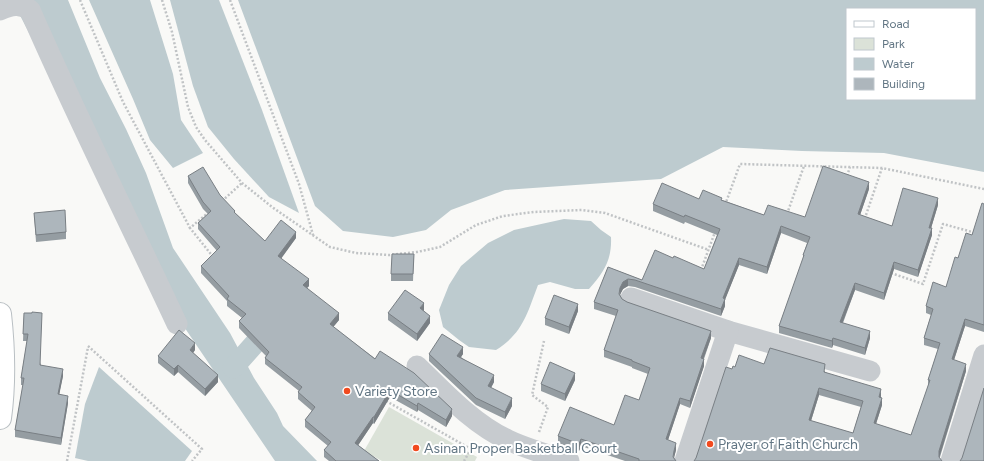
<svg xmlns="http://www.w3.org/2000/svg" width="984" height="461" viewBox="0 0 984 461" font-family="Figtree,sans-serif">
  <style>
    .green { fill: #dbe2d8 }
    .water { fill: #bdcbcf; fill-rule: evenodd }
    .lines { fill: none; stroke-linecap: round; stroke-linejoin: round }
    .canal { stroke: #bdcbcf; stroke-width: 21 }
    .secondary-casing { stroke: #b9bfc3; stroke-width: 24 }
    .path { stroke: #c0c3c5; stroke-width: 2.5; stroke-dasharray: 2 2; stroke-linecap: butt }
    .street { stroke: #c7cbcf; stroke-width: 21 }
    .secondary { stroke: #fff; stroke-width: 22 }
    .wall { fill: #959da2; fill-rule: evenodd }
    .shaded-wall { fill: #797f84 }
    .building { fill: #adb6bc; stroke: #797f84; fill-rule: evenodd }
    .poi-dot { fill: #f14a1f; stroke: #fff; stroke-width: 1.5 }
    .labels { text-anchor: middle; stroke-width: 4; stroke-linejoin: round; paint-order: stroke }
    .poi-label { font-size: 14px; fill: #627684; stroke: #fff; text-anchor: start }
  </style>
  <rect width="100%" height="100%" fill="#f9f9f7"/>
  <path class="green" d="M 389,407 L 477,457 L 475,461 L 382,461 L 364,451 Z"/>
  <g class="water">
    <path d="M 12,0 L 68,0 L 100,78 L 126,129 L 146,173 L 173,248 L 230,333 L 254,378 L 277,413 L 283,426 L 317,461 L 275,461 L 174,312 Z"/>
    <path d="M 89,0 L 150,0 L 173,74 L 181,120 L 203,153 L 173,168 L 150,140 L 133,99 Z"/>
    <path d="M 170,0 L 219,0 L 262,110 L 299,213 L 269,197 L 234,159 L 208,127 L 193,86 Z"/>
    <path d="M 238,0 L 984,0 L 984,172 L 884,153 L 802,151 L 723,147 L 661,179 L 505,190 L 451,210 L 426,230 L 393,237 L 343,231 L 315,206 ZM 847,9 L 975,9 L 975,99 L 847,99 Z"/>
    <path d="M 564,219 L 591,221 L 601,230 L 611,237 C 612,260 604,272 589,289 L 575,289 L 550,282 L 538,285 C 527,314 523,333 496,350 L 469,347 L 459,340 L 443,327 L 439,310 L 449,285 L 461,266 L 488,243 L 514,230 Z"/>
    <path d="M 99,367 L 192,451 L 185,461 L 88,461 L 75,458 L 85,404 Z"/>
  </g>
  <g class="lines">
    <path class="canal" d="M 233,368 L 273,323"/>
    <g class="secondary-casing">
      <path id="secondary" d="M 0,314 C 4,350 5,382 0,418"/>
    </g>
    <g class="path">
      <path d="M 80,0 L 123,102 L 190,228"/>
      <path d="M 162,0 L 172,32 L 188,107 L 196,127 L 205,140 L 242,183 L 272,207 L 330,247 L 356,253 L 389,255 L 417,252 L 440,247 L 476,225 L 503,216 L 534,212 L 582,210 L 605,213 L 709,250"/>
      <path d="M 230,0 L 299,184 L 313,235"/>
      <path d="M 847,176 L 850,167"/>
      <path d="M 222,201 L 242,183"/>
      <path d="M 725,205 L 740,164 L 882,168 L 984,189"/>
      <path d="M 209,212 L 190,228 L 214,258"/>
      <path d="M 787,214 L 804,166"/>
      <path d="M 866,215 L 882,168"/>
      <path d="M 701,270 L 715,232"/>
      <path d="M 891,273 L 923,284 L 943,224 L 976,233"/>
      <path d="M 88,346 L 202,449 L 192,461"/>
      <path d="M 386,401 L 471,449 L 475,444"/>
      <path d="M 539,432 L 548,407 L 532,395 L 544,341"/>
      <path d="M 67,461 L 88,347"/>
      <path d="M 464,461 L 471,449"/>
    </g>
    <g class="street">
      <path d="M 0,10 C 11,5 20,3 30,10 C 76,116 128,219 177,324"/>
      <path d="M 631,298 L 728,331 L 870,371"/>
      <path d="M 417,366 C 444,392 473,424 508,440 C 527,449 548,455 569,461"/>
      <path d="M 685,461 L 728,331"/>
      <path d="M 951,461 L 984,355"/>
    </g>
    <use href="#secondary" class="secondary"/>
  </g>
  <g class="wall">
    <path d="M 188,176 L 220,195 L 235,213 L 265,241 L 296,238 L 281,258 L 309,286 L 307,288 L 339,320 L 333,327 L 452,416 L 446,427 L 418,410 L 417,412 L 390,397 L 374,424 L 373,423 L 358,445 L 379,461 L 329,461 L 324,457 L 324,450 L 328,446 L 305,427 L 305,420 L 312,411 L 298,399 L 298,392 L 299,391 L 265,364 L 265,358 L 266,356 L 239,328 L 239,321 L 242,318 L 227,306 L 227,301 L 201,273 L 201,266 L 217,251 L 198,229 L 198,223 L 208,214 L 203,209 L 188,183 Z"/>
    <path d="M 869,189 L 860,215 L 892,226 L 938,205 L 931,228 L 932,235 L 918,277 L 894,269 L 884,300 L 855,290 L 843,323 L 870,338 L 865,355 L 833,345 L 832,348 L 779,333 L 779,326 L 803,259 L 803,255 L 807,243 L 781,233 L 767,274 L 739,265 L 725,299 L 725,306 L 721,316 L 635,287 L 628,286 L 623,289 L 620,294 L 622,299 L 627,302 L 711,338 L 704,359 L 704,366 L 690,408 L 680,404 L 668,440 L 676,450 L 674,457 L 676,461 L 625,461 L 581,446 L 579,451 L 558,443 L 558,436 L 614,425 L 639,400 L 648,374 L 632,368 L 632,367 L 604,357 L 604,350 L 616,316 L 594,309 L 594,302 L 608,267 L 642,280 L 673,258 L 704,269 L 717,235 L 685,222 L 684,224 L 653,211 L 653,204 L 699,199 L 722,200 L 764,215 L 805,217 Z"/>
    <path d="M 984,204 L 984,332 L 965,326 L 954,360 L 966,371 L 940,457 L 696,458 L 732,369 L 735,367 L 764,364 L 825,371 L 825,372 L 881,396 L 881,397 L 882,405 L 876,424 L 911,435 L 928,387 L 928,380 L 938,349 L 924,345 L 924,338 L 931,315 L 926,313 L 926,306 L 946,287 L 958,258 L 972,235 ZM 819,395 L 861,407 L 853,433 L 811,421 Z"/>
    <path d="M 34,213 L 66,232 L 66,239 L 36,242 Z"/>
    <path d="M 414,254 L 413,281 L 391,281 L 391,274 Z"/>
    <path d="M 424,310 L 424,311 L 430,323 L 417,341 L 388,320 L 388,313 Z"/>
    <path d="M 578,311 L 569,334 L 545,325 L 545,318 Z"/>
    <path d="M 24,313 L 41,365 L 63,376 L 59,394 L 68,403 L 61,445 L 15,437 L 15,430 L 23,385 L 21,385 L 21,378 L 27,341 L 23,341 Z"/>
    <path d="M 195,350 L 193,353 L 218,382 L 205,396 L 178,372 L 174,376 L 158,363 L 158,356 Z"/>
    <path d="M 429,354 L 463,354 L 461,357 L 494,382 L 491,388 L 512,406 L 505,419 L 476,405 L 429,361 Z"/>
    <path d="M 575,380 L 565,401 L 541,391 L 541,384 Z"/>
  </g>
  <g class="shaded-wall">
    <path d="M 869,182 L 869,189 L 858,221 L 858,214 Z"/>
    <path d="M 938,198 L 938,205 L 929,235 L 929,228 Z"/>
    <path d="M 781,226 L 781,233 L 767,274 L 767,267 Z"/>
    <path d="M 932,228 L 932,235 L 918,277 L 918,270 Z"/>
    <path d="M 296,232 L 296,238 L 278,263 L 278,256 Z"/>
    <path d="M 739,258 L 739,265 L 723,305 L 723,298 Z"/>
    <path d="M 894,262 L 894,269 L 884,300 L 884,293 Z"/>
    <path d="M 309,279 L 309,286 L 303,292 L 303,285 Z"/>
    <path d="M 628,279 L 628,286 L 623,289 L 620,295 L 620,288 L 623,282 Z"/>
    <path d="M 855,283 L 855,290 L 840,329 L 840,322 Z"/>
    <path d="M 725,299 L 725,306 L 721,316 L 721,309 Z"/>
    <path d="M 424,303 L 424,310 L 420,315 L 420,308 Z"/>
    <path d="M 578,304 L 578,311 L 569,334 L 569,327 Z"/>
    <path d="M 339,313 L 339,320 L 330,331 L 330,324 Z"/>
    <path d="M 430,316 L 430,323 L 417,341 L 417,334 Z"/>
    <path d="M 965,319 L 965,326 L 952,366 L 952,359 Z"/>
    <path d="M 711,331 L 711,338 L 701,365 L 701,358 Z"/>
    <path d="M 870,331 L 870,338 L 865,355 L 865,348 Z"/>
    <path d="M 833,338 L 833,345 L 832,348 L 832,341 Z"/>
    <path d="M 195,343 L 195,350 L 190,357 L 190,350 Z"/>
    <path d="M 463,347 L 463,354 L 457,363 L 457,356 Z"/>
    <path d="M 704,359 L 704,366 L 690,408 L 690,401 Z"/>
    <path d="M 966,364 L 966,371 L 939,458 L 939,451 Z"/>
    <path d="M 178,365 L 178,372 L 174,376 L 174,369 Z"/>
    <path d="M 63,369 L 63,376 L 58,401 L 58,394 Z"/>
    <path d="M 575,373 L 575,380 L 565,401 L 565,394 Z"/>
    <path d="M 218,375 L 218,382 L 205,396 L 205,389 Z"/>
    <path d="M 494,375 L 494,382 L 488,393 L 488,386 Z"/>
    <path d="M 819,388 L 819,395 L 809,427 L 809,420 Z"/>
    <path d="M 881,389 L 881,396 L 879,404 L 879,397 Z"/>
    <path d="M 390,390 L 390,397 L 374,424 L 374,417 Z"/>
    <path d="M 68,396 L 68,403 L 61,445 L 61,438 Z"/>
    <path d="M 512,398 L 512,406 L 505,419 L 505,412 Z"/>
    <path d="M 680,398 L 680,404 L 666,446 L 666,439 Z"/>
    <path d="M 882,398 L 882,405 L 874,430 L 874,423 Z"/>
    <path d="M 418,403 L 418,410 L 417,412 L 417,406 Z"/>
    <path d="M 452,409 L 452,416 L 446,427 L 446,420 Z"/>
    <path d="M 373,417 L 373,423 L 355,450 L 355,443 Z"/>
    <path d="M 581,439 L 581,446 L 579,451 L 579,444 Z"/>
    <path d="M 676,443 L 676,450 L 674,458 L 674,451 Z"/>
  </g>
  <g class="building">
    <path d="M 823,166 L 869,182 L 858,214 L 892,226 L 903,188 L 938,198 L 929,228 L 932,228 L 918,270 L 894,262 L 884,293 L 855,283 L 840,322 L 870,331 L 865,348 L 833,338 L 832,341 L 779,326 L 804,255 L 803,255 L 810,237 L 781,226 L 767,267 L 739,258 L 723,298 L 725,299 L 721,309 L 635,280 L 628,279 L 623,282 L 620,288 L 619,294 L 622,299 L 627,302 L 711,331 L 701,358 L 704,359 L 690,401 L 680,398 L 666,439 L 676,443 L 674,451 L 673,457 L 676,461 L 639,461 L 639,459 L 581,439 L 579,444 L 558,436 L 570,407 L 614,425 L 625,395 L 639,400 L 650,368 L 632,361 L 632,360 L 604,350 L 618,310 L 594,302 L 608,267 L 642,280 L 655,250 L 673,258 L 674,256 L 704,269 L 720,229 L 685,215 L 684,217 L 653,204 L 662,183 L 699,199 L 703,190 L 722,198 L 721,200 L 764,215 L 768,205 L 805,217 Z"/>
    <path d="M 203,167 L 220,195 L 235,211 L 234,212 L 265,241 L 281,220 L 296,232 L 278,256 L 309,279 L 303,285 L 339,313 L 330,324 L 375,359 L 380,351 L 414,373 L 452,409 L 446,420 L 418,403 L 417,406 L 390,390 L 374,417 L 373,417 L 355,443 L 379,461 L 336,461 L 324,450 L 331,442 L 305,420 L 315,407 L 298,392 L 302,387 L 265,358 L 269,352 L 239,321 L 246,314 L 227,299 L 229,296 L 201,266 L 220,247 L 198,223 L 211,211 L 203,202 L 188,176 Z"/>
    <path d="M 982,203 L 984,204 L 984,325 L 965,319 L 952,359 L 966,364 L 939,451 L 939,457 L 942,461 L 694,461 L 696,458 L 726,367 L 732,369 L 733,366 L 735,367 L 739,355 L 764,364 L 770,348 L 825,364 L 824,372 L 881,389 L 879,397 L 882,398 L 874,423 L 911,435 L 930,380 L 928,380 L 940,343 L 924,338 L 933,309 L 926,306 L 933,282 L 946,287 L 955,257 L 958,258 L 966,233 L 972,235 ZM 819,388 L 863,401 L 853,433 L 809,420 Z"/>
    <path d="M 65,210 L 66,232 L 36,235 L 34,213 Z"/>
    <path d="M 392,254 L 414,254 L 413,274 L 391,274 Z"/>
    <path d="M 405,290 L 424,303 L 420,308 L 430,316 L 417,334 L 388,313 Z"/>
    <path d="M 554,295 L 578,304 L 569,327 L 545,318 Z"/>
    <path d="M 32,312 L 42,313 L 40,365 L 63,369 L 58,394 L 68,396 L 61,438 L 15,430 L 24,378 L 21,378 L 28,334 L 23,334 L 24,313 L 32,313 Z"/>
    <path d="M 179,330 L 195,343 L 190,350 L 218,375 L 205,389 L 178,365 L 174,369 L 158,356 Z"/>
    <path d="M 442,334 L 463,347 L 457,356 L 494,375 L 488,386 L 512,398 L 505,412 L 476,398 L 429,354 Z"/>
    <path d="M 550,362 L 575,373 L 565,394 L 541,384 Z"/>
    <path d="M 984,388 L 984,461 L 960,461 L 962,458 Z"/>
  </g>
  <g class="poi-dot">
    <circle cx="347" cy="391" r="4"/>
    <circle cx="710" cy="444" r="4"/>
    <circle cx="416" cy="448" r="4"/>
  </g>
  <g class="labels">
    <g class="poi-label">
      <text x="355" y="396">Variety Store</text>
      <text x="718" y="449">Prayer of Faith Church</text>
      <text x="424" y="453">Asinan Proper Basketball Court</text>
    </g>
  </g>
  <rect x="846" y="8" width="130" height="92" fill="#ffffff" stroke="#c0c8ce"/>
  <rect x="854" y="21" width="20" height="6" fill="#ffffff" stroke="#c0c8ce"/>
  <text x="882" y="28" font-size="12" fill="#627684">Road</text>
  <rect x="854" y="38" width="20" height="12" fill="#dbe2d8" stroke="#c0c8ce"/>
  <text x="882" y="48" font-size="12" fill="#627684">Park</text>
  <rect x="854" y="58" width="20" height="12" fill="#bdcbcf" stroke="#c0c8ce"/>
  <text x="882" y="68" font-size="12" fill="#627684">Water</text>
  <rect x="854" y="78" width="20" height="12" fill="#adb6bc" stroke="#c0c8ce"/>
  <text x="882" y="88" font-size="12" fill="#627684">Building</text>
</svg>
